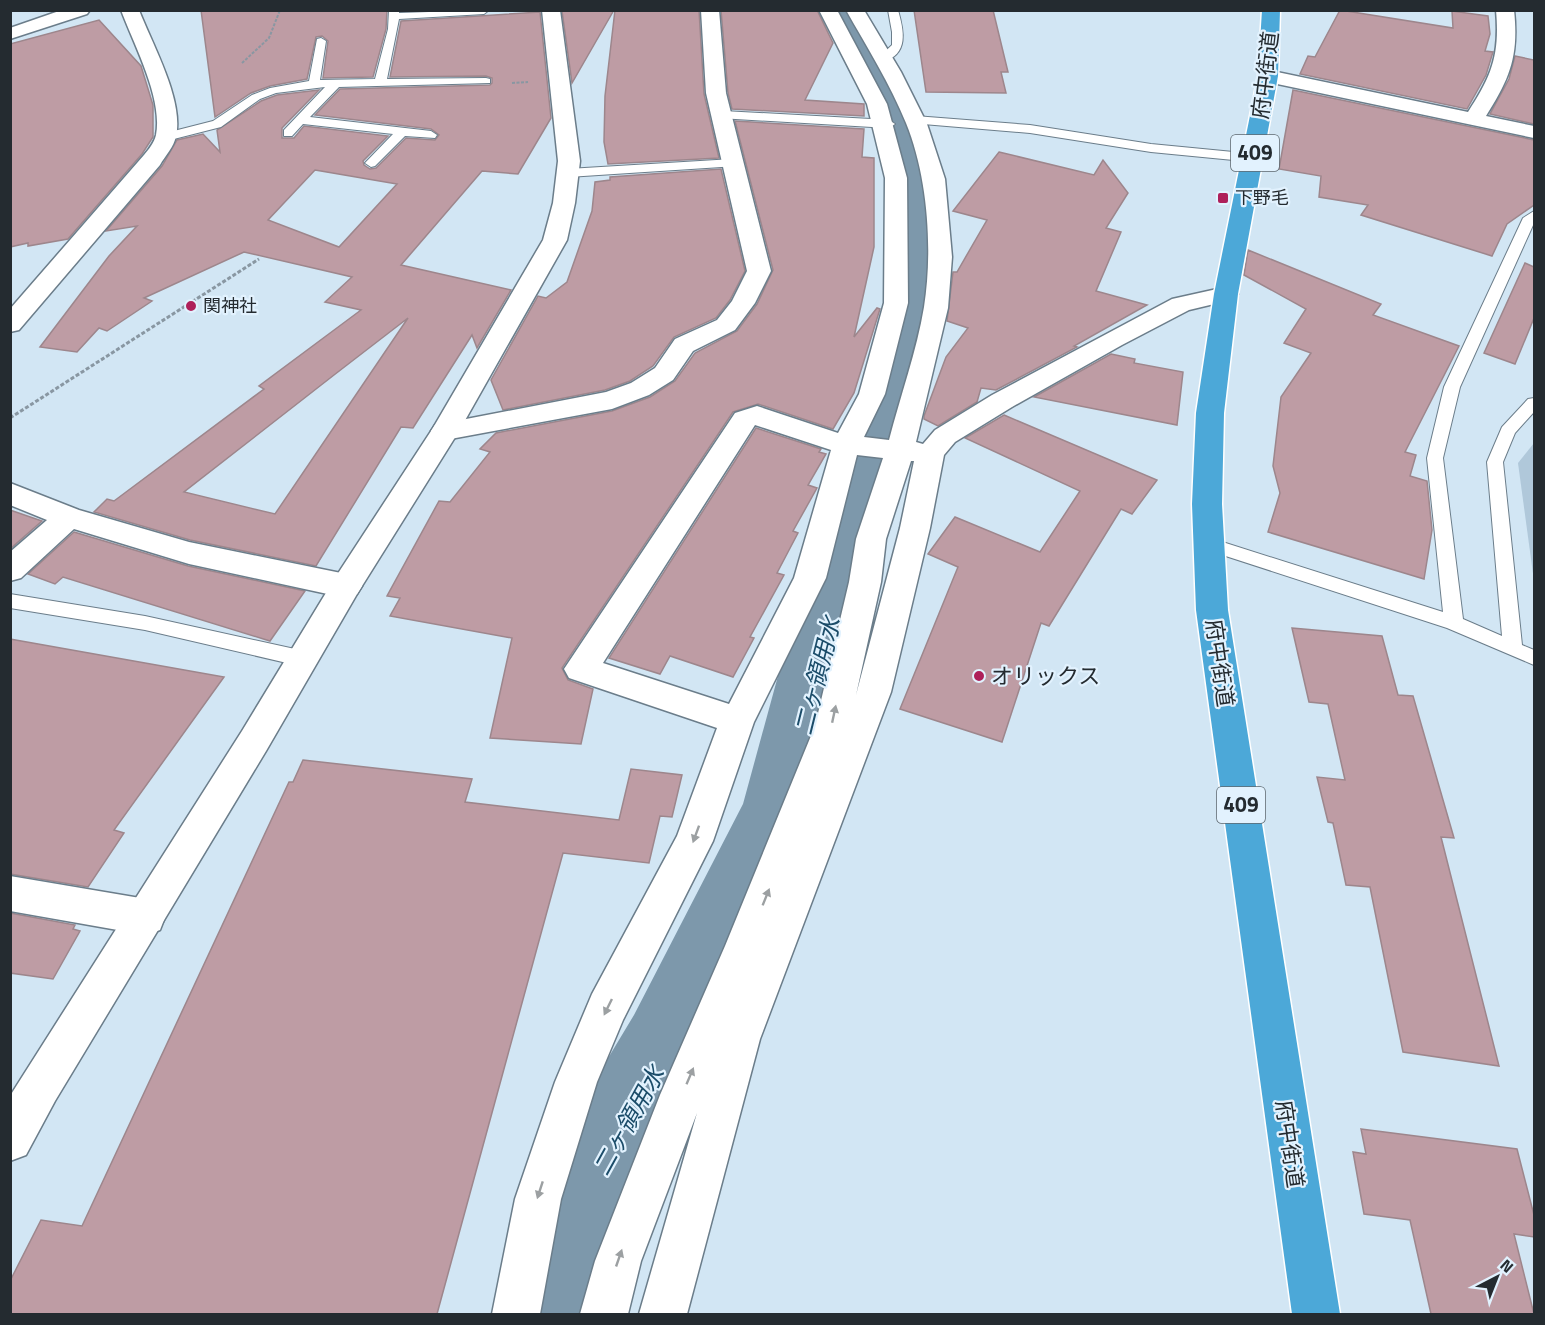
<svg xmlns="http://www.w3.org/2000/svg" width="1545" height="1325" viewBox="0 0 1545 1325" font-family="'Titillium Web','Noto Sans JP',sans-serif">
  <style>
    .green { fill: #b0c8da }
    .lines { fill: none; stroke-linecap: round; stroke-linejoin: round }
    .river { fill: #7d98ab; fill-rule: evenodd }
    .building { fill: #be9ca4; stroke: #9d868c; stroke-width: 1.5; fill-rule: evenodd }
    .service-casing { stroke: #6b7d8a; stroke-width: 2 }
    .minor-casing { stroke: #6b7d8a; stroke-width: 3 }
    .tertiary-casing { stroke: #6b7d8a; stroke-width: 3 }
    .trunk-casing { stroke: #fff; stroke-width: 3 }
    .path-far1 { stroke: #8997a2; stroke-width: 2; stroke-dasharray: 3 1.5; stroke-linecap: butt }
    .path { stroke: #8997a2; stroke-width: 3; stroke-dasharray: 4 2; stroke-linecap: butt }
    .service { fill: #fff; fill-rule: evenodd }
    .minor { fill: #fff; fill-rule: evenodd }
    .tertiary { fill: #fff; fill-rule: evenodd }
    .trunk { fill: #4ca8d8; fill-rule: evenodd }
    .oneway { fill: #9ca0a2 }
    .poi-dot { fill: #ae205a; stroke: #e2f2fe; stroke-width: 2 }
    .labels { text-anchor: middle; stroke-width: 4.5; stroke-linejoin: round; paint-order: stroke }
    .far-poi-label { font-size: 18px; fill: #242b30; stroke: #e2f2fe; text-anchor: start }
    .shield { fill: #e2f2fe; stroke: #5d676e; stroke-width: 1.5 }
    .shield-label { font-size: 21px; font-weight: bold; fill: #242b30 }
    .street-label { font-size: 22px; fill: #242b30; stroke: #e2f2fe }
    .poi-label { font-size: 22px; fill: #242b30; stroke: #e2f2fe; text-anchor: start }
    .water-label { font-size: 24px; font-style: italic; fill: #1b4c69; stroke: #e2f2fe }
  </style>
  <rect width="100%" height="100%" fill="#d2e6f4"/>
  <path class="green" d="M 1534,443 L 1534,581 L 1518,463 Z"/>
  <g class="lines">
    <path class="river" d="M 820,10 L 862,10 L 905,86 L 927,131 L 942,178 L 947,293 L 883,555 L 828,808 L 704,1085 L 643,1199 L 610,1314 L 496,1314 L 542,1181 L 557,1143 L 634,1015 L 743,804 L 811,555 L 889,293 L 890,178 L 879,131 L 859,86 Z"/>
  </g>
  <g class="building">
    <path d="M 201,10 L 387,10 L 386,29 L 373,77 L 323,78 L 328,41 L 322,36 L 316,37 L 307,79 L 270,86 L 251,93 L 215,117 Z"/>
    <path d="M 614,10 L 572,83 L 562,11 Z"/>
    <path d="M 615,10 L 699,10 L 704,94 L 719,158 L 608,164 L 604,142 L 605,96 Z"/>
    <path d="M 721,10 L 817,10 L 833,43 L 805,100 L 864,104 L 864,116 L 732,109 L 728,93 Z"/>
    <path d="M 914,10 L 993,10 L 1008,72 L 1001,72 L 1006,93 L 926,92 Z"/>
    <path d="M 1340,10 L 1453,28 L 1452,11 L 1488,16 L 1490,34 L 1485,51 L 1493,52 L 1486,75 L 1467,109 L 1300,74 L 1308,56 L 1315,57 Z"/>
    <path d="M 540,12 L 551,118 L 518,174 L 482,171 L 401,265 L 511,290 L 477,348 L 472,335 L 413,428 L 401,427 L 316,566 L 190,540 L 94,512 L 107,499 L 114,501 L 264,389 L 259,386 L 361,310 L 325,302 L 352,277 L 244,252 L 144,298 L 152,301 L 107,331 L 99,328 L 77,352 L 40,347 L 109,256 L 137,226 L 106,231 L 162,166 L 177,140 L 203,134 L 220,152 L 217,130 L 261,101 L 277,95 L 319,90 L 282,128 L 282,138 L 294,138 L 304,126 L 388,136 L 363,161 L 364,165 L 370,169 L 376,168 L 406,138 L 435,140 L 439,135 L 431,129 L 315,115 L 340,89 L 490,85 L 492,83 L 492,78 L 486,76 L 390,77 L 401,21 ZM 315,170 L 397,184 L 339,247 L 268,220 ZM 408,318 L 275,514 L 184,492 L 334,375 Z"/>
    <path d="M 99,20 L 141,66 L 153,105 L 153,137 L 142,154 L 68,239 L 28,246 L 28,243 L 10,247 L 10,44 Z"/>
    <path d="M 1515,56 L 1534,60 L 1534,124 L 1490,114 L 1509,79 Z"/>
    <path d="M 1293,90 L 1534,140 L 1534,205 L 1507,224 L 1492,256 L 1361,215 L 1368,205 L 1319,197 L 1321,176 L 1279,169 Z"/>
    <path d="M 735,121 L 864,129 L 862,157 L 874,158 L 874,247 L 854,337 L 877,308 L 880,309 L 854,393 L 833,429 L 758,404 L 733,412 L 562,668 L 568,680 L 593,689 L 581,744 L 490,738 L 512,638 L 390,616 L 400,598 L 387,596 L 439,501 L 450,502 L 490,452 L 480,449 L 496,433 L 612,411 L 650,397 L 675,381 L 695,353 L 737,331 L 757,304 L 773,270 Z"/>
    <path d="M 999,152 L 1094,175 L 1103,160 L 1128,193 L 1106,228 L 1121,232 L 1096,291 L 1147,305 L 1074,346 L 1077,347 L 996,390 L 981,388 L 977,402 L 938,426 L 924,419 L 924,416 L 946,357 L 968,328 L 947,321 L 953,272 L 957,272 L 987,220 L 953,211 Z"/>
    <path d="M 721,169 L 745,271 L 730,300 L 716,318 L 674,337 L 653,366 L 630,381 L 605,390 L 503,410 L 491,380 L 538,296 L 546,298 L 567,282 L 592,211 L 595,182 L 610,180 L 610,177 Z"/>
    <path d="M 1248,250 L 1381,304 L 1373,315 L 1459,346 L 1405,452 L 1416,455 L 1410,476 L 1427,481 L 1432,530 L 1424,579 L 1268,532 L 1280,493 L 1273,466 L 1281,397 L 1311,353 L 1284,343 L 1306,309 L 1244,275 Z"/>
    <path d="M 1525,263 L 1534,267 L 1534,318 L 1515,364 L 1484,353 Z"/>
    <path d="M 1111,354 L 1135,359 L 1134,363 L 1183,372 L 1177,425 L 1034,397 Z"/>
    <path d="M 1004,415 L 1157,480 L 1132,514 L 1121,509 L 1049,626 L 1041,623 L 1002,742 L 900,709 L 958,567 L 928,554 L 955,517 L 1040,552 L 1080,491 L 965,438 Z"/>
    <path d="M 756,428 L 821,449 L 819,452 L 826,454 L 808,485 L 817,488 L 793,531 L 798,533 L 777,573 L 784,575 L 750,637 L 754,638 L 733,677 L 670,656 L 660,674 L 609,658 Z"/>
    <path d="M 10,510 L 42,521 L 10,549 Z"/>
    <path d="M 74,532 L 188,566 L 305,591 L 270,641 L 63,577 L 55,584 L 28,574 Z"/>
    <path d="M 1292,628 L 1382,636 L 1398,695 L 1413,696 L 1454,838 L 1441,837 L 1499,1066 L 1403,1052 L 1370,887 L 1346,885 L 1333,823 L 1328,822 L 1317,777 L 1345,780 L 1328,704 L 1309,702 Z"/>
    <path d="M 10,639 L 224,677 L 114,830 L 124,833 L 88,887 L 10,874 Z"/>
    <path d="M 303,760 L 472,779 L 465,802 L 619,820 L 631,769 L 682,775 L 672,817 L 660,816 L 649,863 L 563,853 L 437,1314 L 10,1314 L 10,1281 L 41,1220 L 82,1226 L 289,782 L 293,782 Z"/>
    <path d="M 10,913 L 75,925 L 73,929 L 80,931 L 53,979 L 10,973 Z"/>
    <path d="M 1361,1129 L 1517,1149 L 1534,1215 L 1534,1237 L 1514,1234 L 1534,1314 L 1431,1314 L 1410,1220 L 1364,1214 L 1353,1152 L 1366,1154 Z"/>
  </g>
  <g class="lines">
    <g class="service-casing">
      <g id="service">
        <path d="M 389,10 L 399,10 L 399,13 L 489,10 L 484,14 L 399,19 L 387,79 L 486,78 L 490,79 L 490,83 L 339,87 L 310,117 L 431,131 L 437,135 L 435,138 L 405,136 L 375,166 L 371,167 L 365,163 L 393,134 L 303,124 L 292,136 L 284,136 L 284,130 L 325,87 L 276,93 L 260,99 L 221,127 L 166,141 L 160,137 L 162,134 L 213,121 L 252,95 L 270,88 L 309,81 L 317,39 L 321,38 L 326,41 L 320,80 L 375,79 L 388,29 Z"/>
        <path d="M 888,10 L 898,10 C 904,31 909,54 883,62 L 877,59 L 892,45 L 892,32 Z"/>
        <path d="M 723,111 L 889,120 L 895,124 L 889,128 L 719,118 L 717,115 Z"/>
        <path d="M 915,116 L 1030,125 L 1151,144 L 1254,154 L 1260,158 L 1254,162 L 1151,152 L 1030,133 L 911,123 L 909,120 Z"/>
        <path d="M 733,159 L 739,163 L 737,166 L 568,177 L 562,173 L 568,169 Z"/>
        <path d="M 1534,211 L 1534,223 L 1460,387 L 1443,458 L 1463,619 L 1502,636 L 1487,462 L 1502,427 L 1528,399 L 1534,398 L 1534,412 L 1515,433 L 1503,462 L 1522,645 L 1534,650 L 1534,665 L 1447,628 L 1204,549 L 1201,544 L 1204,539 L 1210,538 L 1443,612 L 1427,458 L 1444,387 L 1523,218 Z"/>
        <path d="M 10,594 L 145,616 L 304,651 L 311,654 L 314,659 L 311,664 L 304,667 L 145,630 L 10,608 Z"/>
      </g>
    </g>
    <g class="minor-casing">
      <g id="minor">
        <path d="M 62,10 L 90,10 L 87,14 L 10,39 L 10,28 Z"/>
        <path d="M 121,10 L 139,10 C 152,44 184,100 176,136 C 174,147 165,156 160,165 L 19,330 L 10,332 L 10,309 L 144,155 C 149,149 154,143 156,135 C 163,98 134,45 121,10 Z"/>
        <path d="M 701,10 L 719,10 L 726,93 L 771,271 L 755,303 L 735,330 L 693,351 L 673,380 L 649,395 L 612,409 L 445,440 L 435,437 L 431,431 L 435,425 L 606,392 L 631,383 L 655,368 L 675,339 L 717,320 L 732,301 L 747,271 L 706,93 Z"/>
        <path d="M 819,10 L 837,10 L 887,104 L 907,178 L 908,303 L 885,394 L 864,437 L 889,440 C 900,397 917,350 924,307 C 933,250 928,177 906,123 C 890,84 867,47 846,10 L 864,10 L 901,72 L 927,124 L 945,179 L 952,257 L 948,308 L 916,442 L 923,444 L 935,430 L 992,395 L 1172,299 L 1226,287 L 1235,289 L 1238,294 L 1235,299 L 1189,310 L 1122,345 L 1012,407 L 955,442 L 944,455 L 930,528 L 891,692 L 760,1039 L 687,1314 L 639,1314 L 697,1113 L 641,1261 L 628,1314 L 580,1314 L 595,1261 L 660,1095 L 725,946 L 815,726 L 849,582 L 856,539 L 883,458 L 857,455 L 826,578 L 754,722 L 713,841 L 623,1020 L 597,1082 L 561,1199 L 540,1314 L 492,1314 L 515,1199 L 555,1082 L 592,994 L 677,836 L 717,728 L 569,678 L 564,669 L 735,413 L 757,406 L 838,433 L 859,394 L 884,303 L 885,178 L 867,104 ZM 755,425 L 831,450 L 794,578 L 729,704 L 603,663 ZM 911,461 L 914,461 L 900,528 L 856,695 L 881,582 L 886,539 Z"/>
        <path d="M 1496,10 L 1514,10 C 1519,56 1510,78 1486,116 L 1534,126 L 1534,138 L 1268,82 L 1261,80 L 1258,76 L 1261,72 L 1268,70 L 1468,112 C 1492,76 1500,54 1496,10 Z"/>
        <path d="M 10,483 L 79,510 L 189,542 L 346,574 L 357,578 L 362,586 L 357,594 L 346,598 L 189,564 L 74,529 L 21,578 L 10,581 L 10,552 L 47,520 L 10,505 Z"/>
        <path d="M 10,876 L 146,899 L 160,904 L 165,917 L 160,930 L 146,935 L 10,911 Z"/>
      </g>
    </g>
    <g class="tertiary-casing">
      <path id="tertiary" d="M 542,10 L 560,10 L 580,161 L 575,203 L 567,240 L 459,431 L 357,594 L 266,751 L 55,1101 L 26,1155 L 10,1161 L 10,1096 L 242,731 L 335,578 L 433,428 L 543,240 L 553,203 L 558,161 Z"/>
    </g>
    <g class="trunk-casing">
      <path id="trunk" d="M 1262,10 L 1280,10 L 1278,76 L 1238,294 L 1224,413 L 1222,504 L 1228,610 L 1340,1314 L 1292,1314 L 1196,610 L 1192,504 L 1196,413 L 1214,294 L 1258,76 Z"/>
    </g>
    <g class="path-far1">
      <path d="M 242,63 L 269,38 L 280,10"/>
      <path d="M 512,83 L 528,82"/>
    </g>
    <path class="path" d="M 10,418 L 259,259"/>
    <use href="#service" class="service"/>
    <use href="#minor" class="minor"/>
    <use href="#tertiary" class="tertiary"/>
    <use href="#trunk" class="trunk"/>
  </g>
  <defs><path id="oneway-solid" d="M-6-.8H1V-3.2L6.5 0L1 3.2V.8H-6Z" transform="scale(1.5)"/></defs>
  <g class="oneway">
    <use href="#oneway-solid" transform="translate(834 714) rotate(-78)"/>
    <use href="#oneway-solid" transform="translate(696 834) rotate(110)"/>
    <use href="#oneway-solid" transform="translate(766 897) rotate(-68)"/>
    <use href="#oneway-solid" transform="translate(608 1007) rotate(116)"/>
    <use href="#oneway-solid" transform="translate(690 1076) rotate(-67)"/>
    <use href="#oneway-solid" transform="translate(540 1190) rotate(108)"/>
    <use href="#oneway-solid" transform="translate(619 1258) rotate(-71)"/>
  </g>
  <g class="poi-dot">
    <rect x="1217" y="192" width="12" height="12" rx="3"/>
    <circle cx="191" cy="306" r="6"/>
    <circle cx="979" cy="676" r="6"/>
  </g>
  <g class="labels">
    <g class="far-poi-label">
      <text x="1235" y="204">下野毛</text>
      <text x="203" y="312">関神社</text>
    </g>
    <g class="shield">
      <rect x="1231" y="135" width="48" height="36" rx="4.5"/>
      <rect x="1217" y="787" width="48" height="36" rx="4.5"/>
    </g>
    <g class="shield-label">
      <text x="1255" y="160">409</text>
      <text x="1241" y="812">409</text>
    </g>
    <g class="street-label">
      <text transform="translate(1265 75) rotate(-83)" y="8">府中街道</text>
      <text transform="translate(1220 663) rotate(82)" y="8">府中街道</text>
      <text transform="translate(1290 1144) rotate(82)" y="8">府中街道</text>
    </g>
    <g class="poi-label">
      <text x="991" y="684">オリックス</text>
    </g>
    <g class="water-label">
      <text transform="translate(818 676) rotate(-76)" y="8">二ヶ領用水</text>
      <text transform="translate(629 1121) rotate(-61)" y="8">二ヶ領用水</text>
    </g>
  </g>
  <rect width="1545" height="1325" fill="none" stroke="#242b30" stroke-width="24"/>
  <g transform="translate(1497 1277) rotate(42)" stroke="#e2f2fe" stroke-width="4.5" paint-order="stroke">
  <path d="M0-4.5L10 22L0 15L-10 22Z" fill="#242b30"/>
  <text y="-9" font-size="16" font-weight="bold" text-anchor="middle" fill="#242b30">N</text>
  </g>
</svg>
